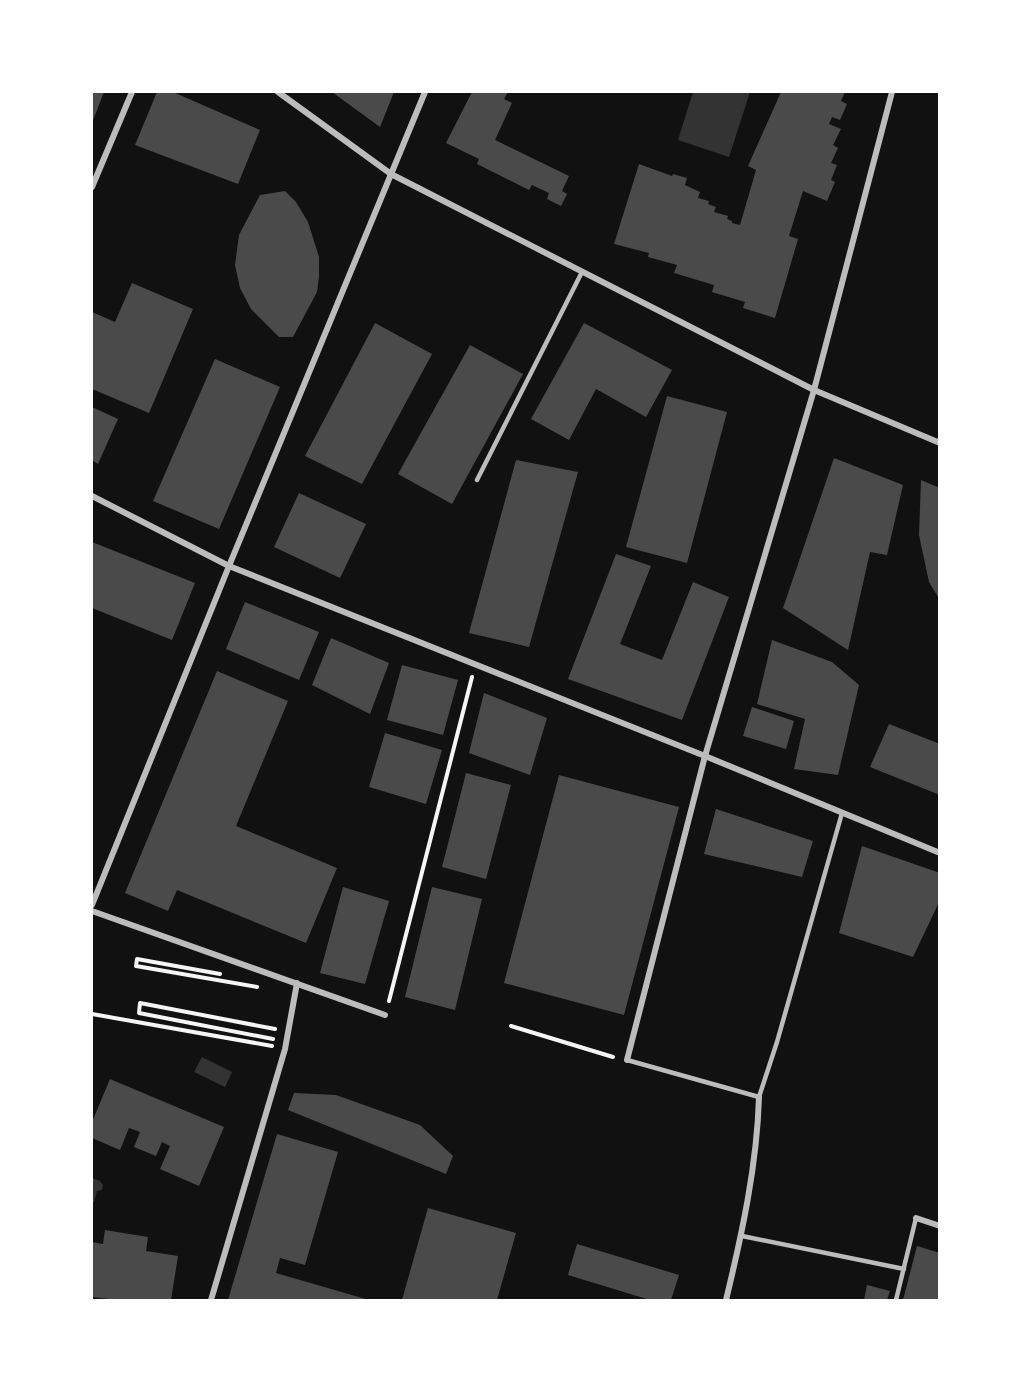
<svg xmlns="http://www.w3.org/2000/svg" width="1031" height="1392" viewBox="0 0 1031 1392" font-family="Roboto,sans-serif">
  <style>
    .water { fill: #333 }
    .building { fill: #4a4a4a }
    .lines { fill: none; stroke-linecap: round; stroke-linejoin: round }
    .path { stroke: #f5f5f5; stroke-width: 4 }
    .service { stroke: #bcbcbc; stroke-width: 4.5 }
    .minor { stroke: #bcbcbc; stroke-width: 6 }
  </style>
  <rect width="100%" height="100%" fill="#111"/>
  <g class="water">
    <path d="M 693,92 L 750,92 L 729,157 L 678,140 Z"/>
    <path d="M 202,1057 L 232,1072 L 225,1087 L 194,1072 Z"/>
    <path d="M 92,1178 L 100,1181 L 103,1185 L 102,1190 L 97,1191 L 94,1202 L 92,1202 Z"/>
  </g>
  <g class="building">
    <path d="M 92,92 L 104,92 L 92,123 Z"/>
    <path d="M 157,92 L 173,92 L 260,130 L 238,184 L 135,145 Z"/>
    <path d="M 332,92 L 394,92 L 380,127 Z"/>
    <path d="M 472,92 L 508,92 L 504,99 L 512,103 L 495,140 L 569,176 L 562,191 L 567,194 L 561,206 L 547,199 L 549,193 L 532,185 L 529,190 L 477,164 L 479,159 L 446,143 Z"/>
    <path d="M 781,92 L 845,92 L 841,101 L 847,104 L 840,120 L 832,117 L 829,124 L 841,129 L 833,145 L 838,148 L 831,163 L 837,165 L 831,180 L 835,182 L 827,201 L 803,191 L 789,236 L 798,239 L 775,318 L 743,308 L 745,302 L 712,292 L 714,285 L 674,273 L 677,265 L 648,257 L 649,253 L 614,244 L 639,164 L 672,176 L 673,174 L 687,178 L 685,185 L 700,192 L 698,198 L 709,201 L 708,204 L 716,207 L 714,212 L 728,216 L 727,219 L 732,221 L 732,223 L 740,225 L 756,170 L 748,166 Z"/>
    <path d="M 285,191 L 296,202 L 308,222 L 319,257 L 319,277 L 317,292 L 293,337 L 279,337 L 251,309 L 240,288 L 235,265 L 239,235 L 260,195 Z"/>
    <path d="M 132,283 L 193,309 L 149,413 L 92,389 L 92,312 L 115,322 Z"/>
    <path d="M 375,323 L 432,354 L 362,484 L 305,456 Z"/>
    <path d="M 584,323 L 672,370 L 646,417 L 596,389 L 569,440 L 531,419 Z"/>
    <path d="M 470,345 L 523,374 L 452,504 L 398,474 Z"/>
    <path d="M 215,359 L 280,387 L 219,529 L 153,501 Z"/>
    <path d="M 667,396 L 727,412 L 687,563 L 626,547 Z"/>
    <path d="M 92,407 L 118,419 L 98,464 L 92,460 Z"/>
    <path d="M 834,458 L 903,485 L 887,555 L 870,552 L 848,650 L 783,608 Z"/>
    <path d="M 516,460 L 578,472 L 529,647 L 469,633 Z"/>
    <path d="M 921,480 L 940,488 L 940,600 L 929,582 L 919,535 Z"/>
    <path d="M 299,493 L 366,524 L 340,578 L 274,547 Z"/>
    <path d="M 92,542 L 195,583 L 172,640 L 92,608 Z"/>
    <path d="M 616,554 L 651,566 L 620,644 L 662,660 L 693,582 L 729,597 L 682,720 L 568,679 Z"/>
    <path d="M 245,602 L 319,632 L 299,680 L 226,649 Z"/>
    <path d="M 331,638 L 389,663 L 370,714 L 312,685 Z"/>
    <path d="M 772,640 L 832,662 L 859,685 L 838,775 L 794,769 L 805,719 L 757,704 Z"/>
    <path d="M 402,665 L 458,680 L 443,735 L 387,720 Z"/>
    <path d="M 217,671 L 288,701 L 236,826 L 337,868 L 306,943 L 177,890 L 168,911 L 125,893 Z"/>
    <path d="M 484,693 L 547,718 L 530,775 L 469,753 Z"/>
    <path d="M 752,707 L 794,721 L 786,749 L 743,736 Z"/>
    <path d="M 889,724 L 940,744 L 940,795 L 870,767 Z"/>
    <path d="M 385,733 L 442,750 L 426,804 L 369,787 Z"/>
    <path d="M 466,773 L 511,785 L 486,879 L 442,867 Z"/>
    <path d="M 559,775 L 679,807 L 624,1015 L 504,983 Z"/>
    <path d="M 716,809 L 813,841 L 802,877 L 704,854 Z"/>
    <path d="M 862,846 L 940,873 L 940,900 L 913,957 L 839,933 Z"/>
    <path d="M 343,887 L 389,901 L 365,984 L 320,973 Z"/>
    <path d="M 432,887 L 482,899 L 455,1010 L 405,997 Z"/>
    <path d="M 110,1079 L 224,1127 L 199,1186 L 160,1169 L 170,1146 L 162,1142 L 156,1156 L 134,1147 L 140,1132 L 129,1128 L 120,1150 L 92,1138 L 92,1122 Z"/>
    <path d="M 294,1093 L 336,1095 L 420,1125 L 453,1156 L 446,1174 L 288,1110 Z"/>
    <path d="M 277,1134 L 338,1152 L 305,1265 L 280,1258 L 276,1273 L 369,1300 L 228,1300 Z"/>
    <path d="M 428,1208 L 516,1233 L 497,1300 L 402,1300 Z"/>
    <path d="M 105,1230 L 148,1237 L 146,1251 L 178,1256 L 171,1300 L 117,1300 L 92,1297 L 92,1242 L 103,1244 Z"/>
    <path d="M 577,1244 L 679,1275 L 671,1300 L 650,1300 L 568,1275 Z"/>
    <path d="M 917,1246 L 940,1253 L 940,1300 L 903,1300 Z"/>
    <path d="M 867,1285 L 890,1291 L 887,1300 L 864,1300 Z"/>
  </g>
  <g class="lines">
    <g class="path">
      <path d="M 220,974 L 137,959 L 136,966 L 257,987"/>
      <path d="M 389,1001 L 472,677"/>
      <path d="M 92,1014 L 272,1046"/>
      <path d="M 511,1026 L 613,1057"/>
      <path d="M 273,1039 L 139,1013 L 140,1003 L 275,1029"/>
    </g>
    <g class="service">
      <path d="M 477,480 L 582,272"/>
      <path d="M 627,1060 L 759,1097 L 777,1042 L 842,813"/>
      <path d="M 742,1236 L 904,1269"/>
      <path d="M 896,1300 L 916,1218"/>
    </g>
    <g class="minor">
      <path d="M 278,92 L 391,174 L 814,390 L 940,443"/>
      <path d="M 92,187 L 132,92"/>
      <path d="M 92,496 L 229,566 L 705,756 L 940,853"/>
      <path d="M 92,905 L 229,566 L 425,92"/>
      <path d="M 92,911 L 385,1015"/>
      <path d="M 627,1060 L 705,756 L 814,390 L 892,92"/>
      <path d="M 916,1218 L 940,1226"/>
      <path d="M 211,1300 L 285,1049 L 297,983"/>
      <path d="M 726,1300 C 742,1234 757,1165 759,1097"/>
    </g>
  </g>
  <rect width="1031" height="1392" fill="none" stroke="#ffffff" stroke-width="186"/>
</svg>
